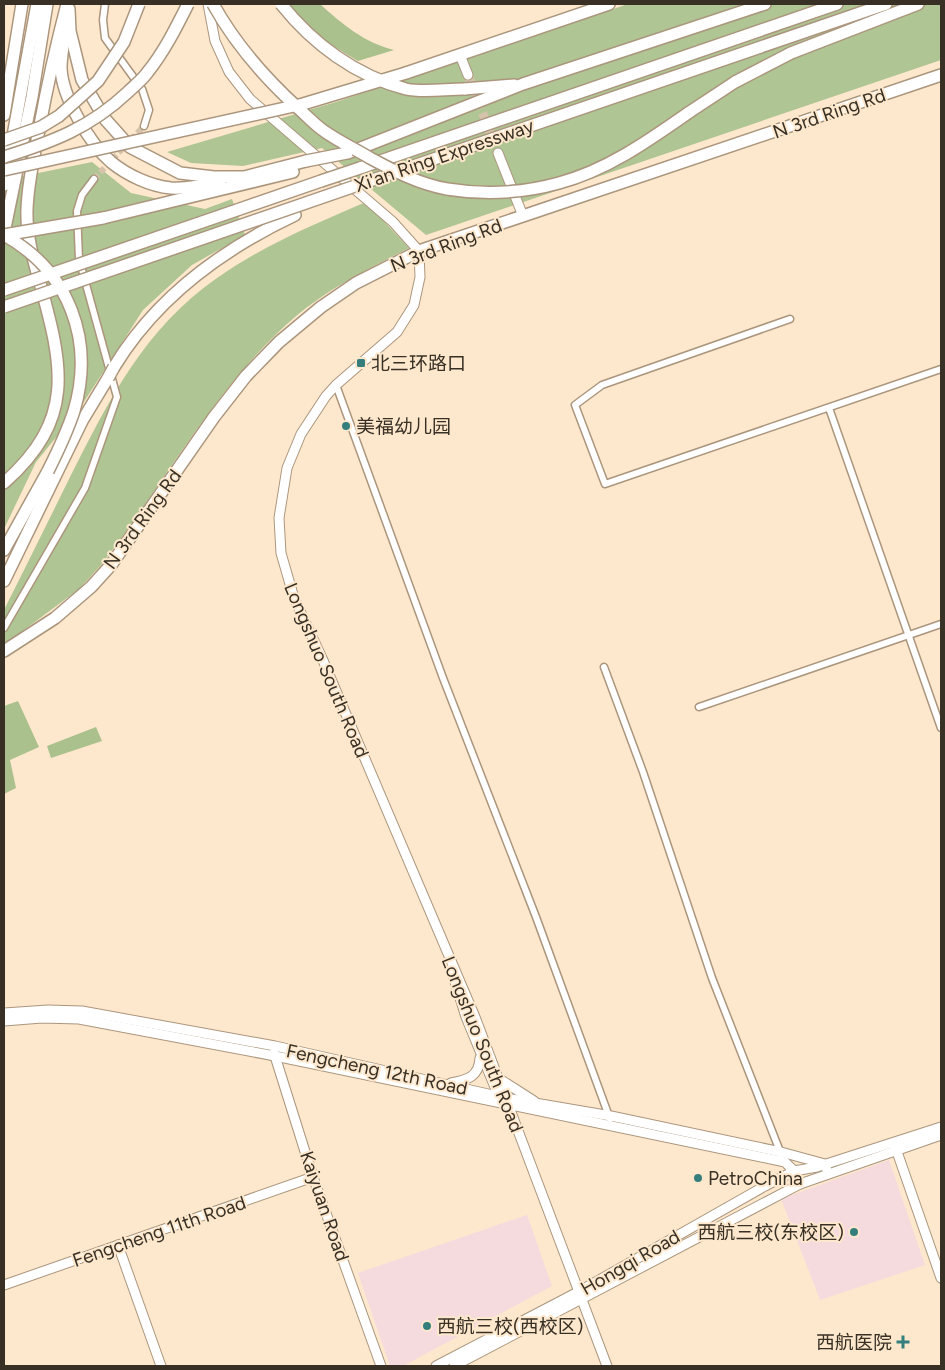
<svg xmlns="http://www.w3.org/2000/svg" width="945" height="1370" viewBox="0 0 945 1370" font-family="Figtree,'Noto Sans SC',sans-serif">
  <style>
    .education { fill: #f5dade }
    .green { fill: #afc593 }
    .forest { fill: #aac18d }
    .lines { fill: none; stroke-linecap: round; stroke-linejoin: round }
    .street-tunnel { stroke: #d6c3ab; stroke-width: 6; stroke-dasharray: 6 3; stroke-linecap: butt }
    .secondary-tunnel { stroke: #d6c3ab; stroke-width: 9; stroke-dasharray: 9 4.5; stroke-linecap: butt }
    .street-casing { stroke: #ab967d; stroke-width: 9 }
    .secondary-casing { stroke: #ab967d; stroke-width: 11 }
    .highway-casing { stroke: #ab967d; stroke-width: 14 }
    .street { stroke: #fff; stroke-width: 6 }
    .secondary { stroke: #fff; stroke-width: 9 }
    .highway { stroke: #fff; stroke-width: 11 }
    .highway-bridge-casing { stroke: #ab967d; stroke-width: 14; stroke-linecap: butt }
    .highway-bridge { stroke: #fff; stroke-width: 11 }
    .poi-dot { fill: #357e7e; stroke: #fee8cd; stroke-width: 2 }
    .labels { text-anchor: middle; stroke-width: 4; stroke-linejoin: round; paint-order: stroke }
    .street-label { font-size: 19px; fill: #383025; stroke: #fee8cd }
    .poi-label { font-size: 19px; fill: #383025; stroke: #fee8cd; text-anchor: start }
  </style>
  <rect width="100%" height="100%" fill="#fee8cd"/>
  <g class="education">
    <path d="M 889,1160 L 925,1265 L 820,1300 L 781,1199 Z"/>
    <path d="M 527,1215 L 552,1286 L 403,1366 L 390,1366 L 358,1273 Z"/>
  </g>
  <g class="green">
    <path d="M 628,4 L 941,4 L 941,60 L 426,235 L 322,148 L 243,166 L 191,163 L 167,152 L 336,102 Z"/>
    <path d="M 92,162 L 131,193 L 205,209 L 232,199 L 245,235 L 192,265 L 143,310 L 80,408 L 36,462 L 4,529 L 4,180 Z"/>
    <path d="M 366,202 L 409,248 C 370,268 329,288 295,317 C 215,386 165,483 101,565 L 79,589 L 4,645 L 4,610 C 26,566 48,522 70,477 C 109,400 144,329 217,278 C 262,246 315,224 366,202 Z"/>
  </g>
  <g class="forest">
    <path d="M 287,4 L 320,4 C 342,24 365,43 394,50 L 358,61 C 332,46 306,28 287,4 Z"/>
    <path d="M 18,701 L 39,747 L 10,760 L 16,788 L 4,794 L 4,706 Z"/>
    <path d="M 96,727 L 102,741 L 51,758 L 47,746 Z"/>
  </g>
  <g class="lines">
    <path class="street-tunnel" d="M 94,179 L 144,126"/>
    <path class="secondary-tunnel" d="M 468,75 L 498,153"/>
    <g class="street-casing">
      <g id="street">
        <path d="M 105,4 L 103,20 L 105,38 L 142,89 L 149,110 L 144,126"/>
        <path d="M 790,319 L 602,385 L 575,405 L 605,484 L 941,369"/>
        <path d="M 336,385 L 443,678 L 536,917 L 610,1119"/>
        <path d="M 829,408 L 941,728"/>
        <path d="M 4,628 L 85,488 L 117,397 L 79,259 L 77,211 L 82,195 L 94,179"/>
        <path d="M 604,667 L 643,772 L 712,978 L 781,1154"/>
        <path d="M 699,707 L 941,624"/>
      </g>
    </g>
    <g class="secondary-casing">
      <g id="secondary">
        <path d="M 208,4 L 215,41 L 229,72 L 250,99 L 393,222 L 419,251 L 420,277 L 414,305 L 397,332 L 336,385 L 326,396 L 301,434 L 287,468 L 279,518 L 281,553 L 294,598 L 322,658 L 475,1017 L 607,1366"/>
        <path d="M 460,55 L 468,75"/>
        <path d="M 498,153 L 523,216"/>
        <path d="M 451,969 L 466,1017 L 499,1097"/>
        <path d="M 4,1013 L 48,1010 L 82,1011 L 275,1046 L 506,1098 L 611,1116 L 781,1152 L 825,1164 L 828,1174"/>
        <path d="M 4,1021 L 42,1018 L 79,1019 L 275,1056 L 785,1162 L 794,1171 L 800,1184"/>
        <path d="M 274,1053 L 313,1177 L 381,1366"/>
        <path d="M 498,1078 L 534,1101"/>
        <path d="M 451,1083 C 467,1080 479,1077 480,1058"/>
        <path d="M 895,1146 L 941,1278"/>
        <path d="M 118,1245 L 161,1366"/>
        <path d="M 4,1285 L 313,1177"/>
        <path d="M 436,1366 L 578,1292 L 765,1186 L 794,1171 L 817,1167 L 941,1127"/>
        <path d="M 454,1366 L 800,1184 L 941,1135"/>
      </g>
    </g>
    <g class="highway-casing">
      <g id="highway">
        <path d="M 69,9 L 70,31 L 82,80 L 105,119 L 130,147 L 180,173 L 214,177 L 244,177 L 306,161"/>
        <path d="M 64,38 C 63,48 61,58 61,68 C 62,97 90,144 111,162 C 127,175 150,186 171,188 C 187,189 205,185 220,181"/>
        <path d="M 406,73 L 609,4"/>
        <path d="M 464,89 L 514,85"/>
        <path d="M 688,113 L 735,82 L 791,53 L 918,4"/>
        <path d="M 4,115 L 22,4"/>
        <path d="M 348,153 L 523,84 L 765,4"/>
        <path d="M 360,168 L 837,4"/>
        <path d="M 4,185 L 37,4"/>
        <path d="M 358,185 L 886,4"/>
        <path d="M 237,210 L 321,181"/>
        <path d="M 103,218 L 293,172"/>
        <path d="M 4,233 L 32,97 L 47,4"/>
        <path d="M 114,367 C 156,298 223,249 295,215"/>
        <path d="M 4,483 C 76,419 63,367 40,283 C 33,259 26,234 27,209 C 28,182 34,156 39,130 C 47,87 56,46 67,4"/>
        <path d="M 4,550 L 48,471"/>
        <path d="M 4,581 L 82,421 L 108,378"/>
        <path d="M 4,651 L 55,618 L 91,587 L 111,565 L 214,417 L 246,376 L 279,342 L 321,307 L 356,283 L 419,251 L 941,75"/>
      </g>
    </g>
    <use href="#street" class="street"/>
    <use href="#secondary" class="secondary"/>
    <use href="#highway" class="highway"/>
    <g class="highway-bridge-casing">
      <g id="highway-bridge">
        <path d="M 213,4 C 235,44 265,78 299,109 C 307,116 315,125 324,131 C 338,141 355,149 370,158 C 394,171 419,184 447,189 C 484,195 523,193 559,183 C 607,170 648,141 688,113"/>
        <path d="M 281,4 C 313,44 356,76 406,89 C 423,93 446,89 464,89"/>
        <path d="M 4,140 L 41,127 L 59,116 L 98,81 L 124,42 L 139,4"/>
        <path d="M 4,157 C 52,142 90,128 128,92 C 134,86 142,80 147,73 C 164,52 176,28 188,4"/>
        <path d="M 306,161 L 347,153"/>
        <path d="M 4,170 L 303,104 L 406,73"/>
        <path d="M 321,181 L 360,168"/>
        <path d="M 4,235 C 69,271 95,340 74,411 C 67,432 58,451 48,471"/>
        <path d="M 4,235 L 103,218"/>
        <path d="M 4,290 L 237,210"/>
        <path d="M 4,307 L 358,185"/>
        <path d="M 108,378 L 114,367"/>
      </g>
    </g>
    <use href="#highway-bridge" class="highway-bridge"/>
  </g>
  <g class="poi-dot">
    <rect x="356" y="358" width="10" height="10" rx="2.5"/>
    <circle cx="346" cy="426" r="5"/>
    <circle cx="698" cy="1178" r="5"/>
    <circle cx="854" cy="1232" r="5"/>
    <circle cx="427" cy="1326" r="5"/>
    <path d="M900.5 1334.5h5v5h5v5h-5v5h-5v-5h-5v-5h5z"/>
  </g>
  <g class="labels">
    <g class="street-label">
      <text transform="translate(829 113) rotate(-19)" y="7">N 3rd Ring Rd</text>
      <text transform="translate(444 155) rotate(-19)" y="7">Xi'an Ring Expressway</text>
      <text transform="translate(446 245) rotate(-21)" y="7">N 3rd Ring Rd</text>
      <text transform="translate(142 519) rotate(-54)" y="7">N 3rd Ring Rd</text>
      <text transform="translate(327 670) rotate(67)" y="7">Longshuo South Road</text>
      <text transform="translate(483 1044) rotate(68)" y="7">Longshuo South Road</text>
      <text transform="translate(377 1069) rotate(12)" y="7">Fengcheng 12th Road</text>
      <text transform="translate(325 1206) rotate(71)" y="7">Kaiyuan Road</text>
      <text transform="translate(159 1231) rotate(-19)" y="7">Fengcheng 11th Road</text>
      <text transform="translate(630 1262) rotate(-30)" y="7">Hongqi Road</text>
    </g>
    <g class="poi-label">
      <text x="371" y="370">北三环路口</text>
      <text x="356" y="433">美福幼儿园</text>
      <text x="708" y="1185">PetroChina</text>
      <text x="844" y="1239" text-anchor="end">西航三校(东校区)</text>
      <text x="437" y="1333">西航三校(西校区)</text>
      <text x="892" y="1349" text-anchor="end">西航医院</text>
    </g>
  </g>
  <rect width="945" height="1370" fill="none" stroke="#383025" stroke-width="10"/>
</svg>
